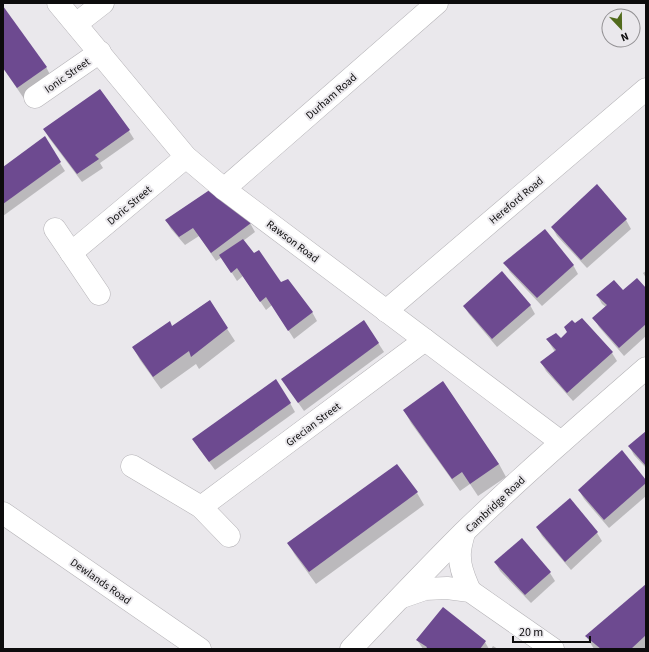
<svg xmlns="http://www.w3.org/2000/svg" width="649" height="652" viewBox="0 0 649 652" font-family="'Source Sans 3',sans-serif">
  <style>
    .shadow { fill: #0003 }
    .building { fill: #6d4a90 }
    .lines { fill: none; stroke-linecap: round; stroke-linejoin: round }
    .minor-casing { stroke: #b5b3b7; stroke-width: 23 }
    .secondary-casing { stroke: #b5b3b7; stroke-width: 23 }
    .minor { stroke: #fff; stroke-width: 22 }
    .secondary { stroke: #fff; stroke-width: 22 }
    .labels { text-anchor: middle; stroke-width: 4; stroke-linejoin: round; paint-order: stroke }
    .street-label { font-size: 11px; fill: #0d0c0d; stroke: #eae8ec }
  </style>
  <rect width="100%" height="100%" fill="#eae8ec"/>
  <g class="shadow">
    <path d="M 3,8 L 46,67 L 53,80 L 25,100 L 3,68 Z"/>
    <path d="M 100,91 L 129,131 L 134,139 L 100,163 L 103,168 L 82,182 L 49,138 L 44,129 Z"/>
    <path d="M 44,138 L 65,171 L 3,216 L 3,168 Z"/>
    <path d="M 166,220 L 250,223 L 255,232 L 243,241 L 281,284 L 312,312 L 317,321 L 294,339 L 272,305 L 266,310 L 243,276 L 237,281 L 222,257 L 216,261 L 199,236 L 185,245 L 171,229 Z"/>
    <path d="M 626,220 L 631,229 L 587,268 L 557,236 L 552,227 Z"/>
    <path d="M 505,263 L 573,265 L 578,274 L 542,306 L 510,272 Z"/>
    <path d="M 646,271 L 646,278 L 643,273 Z"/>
    <path d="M 646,289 L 646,336 L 624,356 L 599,327 L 594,318 L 606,307 L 602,304 L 597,295 L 623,291 Z"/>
    <path d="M 209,301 L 235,341 L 199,369 L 196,364 L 161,389 L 140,360 L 133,347 L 172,327 Z"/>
    <path d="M 530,305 L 535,314 L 497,347 L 469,314 L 464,306 Z"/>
    <path d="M 581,319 L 612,353 L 617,361 L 573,401 L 546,371 L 541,362 L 555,352 L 547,339 L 561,339 Z"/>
    <path d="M 364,321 L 384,352 L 304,411 L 287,387 Z"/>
    <path d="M 290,403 L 295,412 L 215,470 L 198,447 Z"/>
    <path d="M 404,410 L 499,464 L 506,477 L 478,496 L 470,484 L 460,491 L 411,423 Z"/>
    <path d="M 646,432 L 646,468 L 634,455 L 629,446 Z"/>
    <path d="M 646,482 L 646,496 L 609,528 L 584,499 L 579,490 Z"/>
    <path d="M 417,493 L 424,505 L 316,584 L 295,555 L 288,543 Z"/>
    <path d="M 537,527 L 597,533 L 602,541 L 571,570 L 542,536 Z"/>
    <path d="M 495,562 L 550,573 L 555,581 L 531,603 L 500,571 Z"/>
    <path d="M 646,586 L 646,649 L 594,649 L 586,636 Z"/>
    <path d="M 417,640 L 485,642 L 489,649 L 423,649 Z"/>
    <path d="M 493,646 L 498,649 L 491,649 Z"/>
  </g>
  <g class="building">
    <path d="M 3,6 L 47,67 L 17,88 L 3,68 Z"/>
    <path d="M 100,89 L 130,130 L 95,155 L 99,159 L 77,174 L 43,129 Z"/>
    <path d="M 45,136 L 61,162 L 3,204 L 3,167 Z"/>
    <path d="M 597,184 L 627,219 L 581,260 L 551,227 Z"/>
    <path d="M 211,189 L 251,223 L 211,253 L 193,228 L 179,237 L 165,220 Z"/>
    <path d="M 545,229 L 574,265 L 537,298 L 503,263 Z"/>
    <path d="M 243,239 L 254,253 L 259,250 L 281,282 L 288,279 L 313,312 L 288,331 L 266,297 L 260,302 L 237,268 L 231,273 L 219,255 Z"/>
    <path d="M 502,271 L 531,305 L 492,339 L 463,306 Z"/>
    <path d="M 637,278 L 646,288 L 646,324 L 619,348 L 592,318 L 607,305 L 596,295 L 614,280 L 623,290 Z"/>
    <path d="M 210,300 L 228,328 L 191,357 L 189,351 L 153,377 L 132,347 L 170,321 L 172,326 Z"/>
    <path d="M 582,318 L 613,352 L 567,393 L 540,362 L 556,350 L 546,339 L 556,333 L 561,338 L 567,332 L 564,327 L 572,320 L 575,323 Z"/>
    <path d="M 364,320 L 379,343 L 298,403 L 281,379 Z"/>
    <path d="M 276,379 L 291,403 L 209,462 L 192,439 Z"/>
    <path d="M 443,381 L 499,464 L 470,484 L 462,472 L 452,479 L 403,410 Z"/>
    <path d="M 646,431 L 646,466 L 628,446 Z"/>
    <path d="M 622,450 L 646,480 L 646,483 L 604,520 L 578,490 Z"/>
    <path d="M 397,464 L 418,492 L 309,572 L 287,543 Z"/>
    <path d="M 570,498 L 598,532 L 565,562 L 536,527 Z"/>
    <path d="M 522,538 L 551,572 L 525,595 L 494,562 Z"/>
    <path d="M 646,584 L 646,635 L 631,649 L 601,649 L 585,636 Z"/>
    <path d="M 443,607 L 486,641 L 480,649 L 426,649 L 427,647 L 416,640 Z"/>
  </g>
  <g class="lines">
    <g class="minor-casing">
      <g id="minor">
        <path d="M 58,3 L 186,157 L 224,189 L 561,442"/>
        <path d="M 76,24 L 103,3"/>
        <path d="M 35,97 L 100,52"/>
        <path d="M 224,189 L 437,3"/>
        <path d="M 55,229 L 99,294"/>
        <path d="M 71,253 L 186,157"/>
        <path d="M 386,311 L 646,89"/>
        <path d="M 132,466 L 201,507 L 229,536"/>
        <path d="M 201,507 L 425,340"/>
        <path d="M 3,513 L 200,649"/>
      </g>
    </g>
    <g class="secondary-casing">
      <g id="secondary">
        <path d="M 464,533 C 462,541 459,549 460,558 C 460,570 466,581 470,591"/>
        <path d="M 402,597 L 425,589 L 447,588 L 470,591 L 553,649"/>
        <path d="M 351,649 C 388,610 425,571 463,533 C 522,476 584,422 646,368"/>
      </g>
    </g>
    <use href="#minor" class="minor"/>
    <use href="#secondary" class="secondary"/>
  </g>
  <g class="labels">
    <g class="street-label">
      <text transform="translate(67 75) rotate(-35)" y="4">Ionic Street</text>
      <text transform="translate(331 96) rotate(-41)" y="4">Durham Road</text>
      <text transform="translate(516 200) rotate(-40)" y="4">Hereford Road</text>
      <text transform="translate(129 205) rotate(-40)" y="4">Doric Street</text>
      <text transform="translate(293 241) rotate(37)" y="4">Rawson Road</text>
      <text transform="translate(313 424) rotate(-37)" y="4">Grecian Street</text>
      <text transform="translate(495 504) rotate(-43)" y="4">Cambridge Road</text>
      <text transform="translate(101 581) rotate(35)" y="4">Dewlands Road</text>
    </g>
  </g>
  <rect width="649" height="652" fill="none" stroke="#0d0c0d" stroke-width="8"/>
  <g transform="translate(621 28) rotate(158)"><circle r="19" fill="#eae8ec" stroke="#929093"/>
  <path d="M0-3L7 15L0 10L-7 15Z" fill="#516a1c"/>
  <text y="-6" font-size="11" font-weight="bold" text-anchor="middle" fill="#0d0c0d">N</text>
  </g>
  <path d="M513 636v6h77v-6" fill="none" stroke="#0d0c0d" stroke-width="2"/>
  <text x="519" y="636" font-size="12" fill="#0d0c0d" stroke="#eae8ec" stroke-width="3" paint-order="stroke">20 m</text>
</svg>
